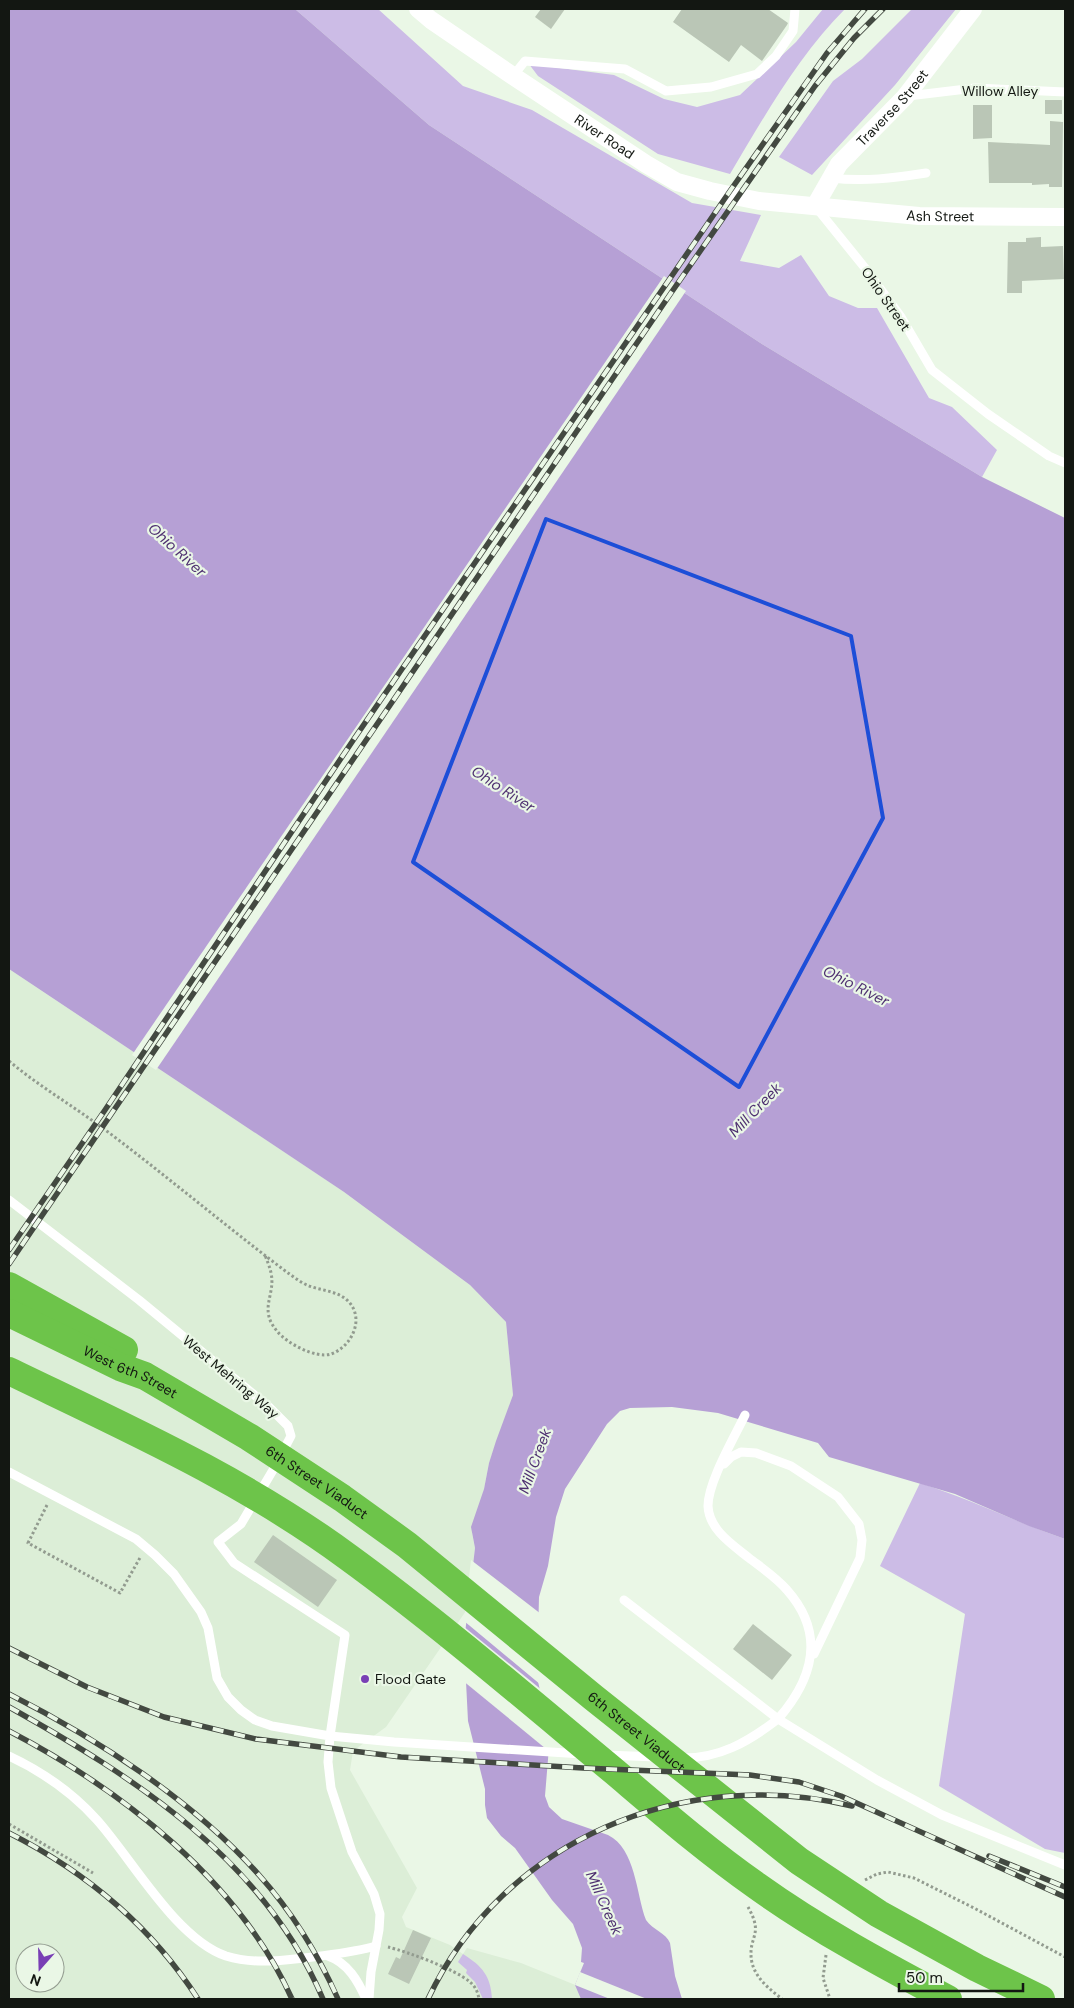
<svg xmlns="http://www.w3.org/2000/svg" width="1074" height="2008" viewBox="0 0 1074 2008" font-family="'DM Sans',sans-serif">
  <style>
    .built { fill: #dceed7; fill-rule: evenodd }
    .green { fill: #ccbce6 }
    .water { fill: #b6a0d5 }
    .pier { fill: #eaf7e6 }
    .building { fill: #bac6b6 }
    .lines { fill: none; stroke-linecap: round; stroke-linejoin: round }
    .path { stroke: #929b8f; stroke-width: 3; stroke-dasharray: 2.5 2.5; stroke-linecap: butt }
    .service { stroke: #fff; stroke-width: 9 }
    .minor { stroke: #fff; stroke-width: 18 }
    .motorway { stroke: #6dc44a; stroke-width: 28 }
    .rail-casing { stroke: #434941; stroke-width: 5.5 }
    .rail { stroke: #eaf7e6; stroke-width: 4; stroke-dasharray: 11; stroke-linecap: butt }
    .marked { fill: none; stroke: #1d4ed8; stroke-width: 4; stroke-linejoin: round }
    .poi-dot { fill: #793fb5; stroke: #eaf7e6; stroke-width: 2 }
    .labels { text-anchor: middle; stroke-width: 4.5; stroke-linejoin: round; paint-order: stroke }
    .street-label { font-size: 14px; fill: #131712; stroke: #eaf7e6 }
    .poi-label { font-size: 14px; fill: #131712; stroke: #eaf7e6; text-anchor: start }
    .water-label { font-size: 15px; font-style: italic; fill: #4f3171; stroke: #eaf7e6 }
  </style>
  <rect width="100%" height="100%" fill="#eaf7e6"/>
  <path class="built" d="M 9,969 L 344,1192 L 470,1285 L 506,1322 L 513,1395 L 489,1463 L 484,1489 L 472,1533 L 475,1548 L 468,1608 L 386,1727 L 353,1751 L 350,1770 L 417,1888 L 402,1917 L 406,1927 L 450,1945 L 463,1954 L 467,1948 L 521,1963 L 610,1999 L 9,1999 ZM 25,1953 L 55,1953 L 55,1983 L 25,1983 Z"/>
  <g class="green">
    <path d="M 295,9 L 378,9 L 463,86 L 532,110 L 692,203 L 761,215 L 740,261 L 779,268 L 801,255 L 829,296 L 858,308 L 877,308 L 929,398 L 952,407 L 997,450 L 982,477 L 762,344 L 429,125 Z"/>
    <path d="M 823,9 L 845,9 C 798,56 764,117 730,174 L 658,154 L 538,76 L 529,64 L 614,75 L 664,99 L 697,107 L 740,95 L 796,42 Z"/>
    <path d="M 912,9 L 956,9 L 895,85 L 812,175 L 779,157 L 833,81 L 862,59 Z"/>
    <path d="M 920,1483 C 970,1499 1016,1522 1065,1539 L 1065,1853 L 1045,1849 L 939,1786 L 965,1614 L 880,1566 Z"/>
    <path d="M 463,1954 C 482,1966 491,1976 492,1999 L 483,1999 L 475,1982 L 466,1973 L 467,1970 L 458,1962 Z"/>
  </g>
  <path class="water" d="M 9,9 L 295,9 L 429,125 L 762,344 L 982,477 L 1065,518 L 1065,1539 L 1029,1526 L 955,1494 L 829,1457 L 818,1443 L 718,1413 L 672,1407 L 630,1408 L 620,1411 L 607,1424 L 565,1489 L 556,1517 L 548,1566 L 539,1597 L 537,1677 L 550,1735 L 545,1796 L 549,1807 L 562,1819 L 608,1835 C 636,1849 636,1894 646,1920 C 653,1930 666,1933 670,1943 L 675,1976 L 682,1999 L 581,1999 L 575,1985 L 584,1963 L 581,1962 L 582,1948 L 573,1924 L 552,1900 L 515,1848 L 501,1836 L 487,1818 L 485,1805 L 485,1789 L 468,1721 L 464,1642 L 475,1548 L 471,1527 L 484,1489 L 489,1463 L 496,1441 L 513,1395 L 506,1322 L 470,1285 L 344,1192 L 9,969 Z"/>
  <g class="pier">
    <path d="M 664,276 L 686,291 L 156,1070 L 132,1055 Z"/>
    <path d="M 471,1560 L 541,1614 L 540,1677 L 541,1685 L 464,1621 Z"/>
    <path d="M 463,1626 L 543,1691 L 552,1735 L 551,1753 L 462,1680 Z"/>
    <path d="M 580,1972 L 647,1999 L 610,1999 L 575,1985 Z"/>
  </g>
  <g class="building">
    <path d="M 541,9 L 565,9 L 551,29 L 535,17 Z"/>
    <path d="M 682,9 L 768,9 L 788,23 L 787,25 L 762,61 L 741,45 L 729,62 L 673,22 Z"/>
    <rect x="1045" y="100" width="17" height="14"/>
    <path d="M 973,105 L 992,105 L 992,138 L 973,139 Z"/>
    <path d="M 1050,121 L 1063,122 L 1062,187 L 1049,187 L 1049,184 L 1032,185 L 1032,183 L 989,183 L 988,142 L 1050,145 Z"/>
    <path d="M 1041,237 L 1041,247 L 1063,246 L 1064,279 L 1022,281 L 1022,293 L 1007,293 L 1008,242 L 1026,242 L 1026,238 Z"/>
    <path d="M 273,1535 L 337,1580 L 318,1607 L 254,1562 Z"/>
    <path d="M 753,1624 L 792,1655 L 772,1680 L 733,1649 Z"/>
    <path d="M 413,1930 L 431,1938 L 409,1984 L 388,1974 L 396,1957 L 400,1959 Z"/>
  </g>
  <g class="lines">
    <g class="path">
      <path d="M 9,1061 C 40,1087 75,1107 108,1132 C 169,1178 227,1227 288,1273 C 294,1277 300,1282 307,1285 C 320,1291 338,1290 349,1302 C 365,1320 351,1347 331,1354 C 316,1359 286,1343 277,1331 C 258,1309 276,1295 271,1273 C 270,1267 267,1261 265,1255"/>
      <path d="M 47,1505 L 28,1543 L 120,1593 L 141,1556"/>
      <path d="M 9,1824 L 93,1873"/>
      <path d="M 865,1880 L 877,1874 L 888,1872 L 914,1878 L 974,1908 L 1065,1957"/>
      <path d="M 748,1907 C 752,1914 757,1924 755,1933 C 754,1939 751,1945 751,1952 C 750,1974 767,1987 782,1999"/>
      <path d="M 388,1947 C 408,1952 455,1969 470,1982 C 476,1987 478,1993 479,1999"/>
      <path d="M 826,1955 L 823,1978 L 830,1999"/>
    </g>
    <g class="service">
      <path d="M 513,76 L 525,61 L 625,69 L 666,91 L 711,87 L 757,74 L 776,56 L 793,31 L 795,9"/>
      <path d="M 908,96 L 975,88 L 1065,92"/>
      <path d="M 831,178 C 864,182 894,178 926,173"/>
      <path d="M 815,206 L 865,268 L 901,317 L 932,370 L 988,414 L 1049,456 L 1065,463"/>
      <path d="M 9,1200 L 139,1300 L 269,1407 L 288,1426 L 291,1436 L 273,1470 L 241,1524 L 218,1542 L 234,1563 L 345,1635 L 330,1736 L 394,1742 L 582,1754"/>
      <path d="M 745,1415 C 734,1438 708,1482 708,1506 C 709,1530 733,1545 749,1558 C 762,1568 777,1578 787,1590 C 826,1634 813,1679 778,1719 L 877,1780 L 942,1815 L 1065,1865"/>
      <path d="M 724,1464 L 731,1457 L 741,1452 L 756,1453 L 791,1466 L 838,1497 L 859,1524 L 862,1540 L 860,1558 L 814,1654"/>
      <path d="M 9,1472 L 136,1539 L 155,1555 L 174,1574 L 201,1612 L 208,1628 L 217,1678 L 228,1697 L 241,1710 L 255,1720 L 272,1726 L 330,1736 L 328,1762 L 331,1788 L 352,1852 L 374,1894 L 380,1914 L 379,1930 L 371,1972 L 369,1999"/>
      <path d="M 624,1600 L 778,1719 C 748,1742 719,1759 680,1758"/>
      <path d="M 605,1755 L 657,1757"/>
      <path d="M 9,1756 C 43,1772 72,1792 97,1820 C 132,1859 176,1939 226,1956 C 255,1965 284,1960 313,1957 C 335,1954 355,1952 376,1946"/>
      <path d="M 328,1956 C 348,1963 358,1981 366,1999"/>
    </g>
    <g class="minor">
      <path id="s1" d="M 418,9 L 431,20 L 513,76 L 646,164 L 677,182 L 710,191 L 759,201 L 919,216 L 1065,217"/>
      <path id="s2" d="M 815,206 L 839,164 L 905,97 L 973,9"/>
    </g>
    <g class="motorway">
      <path d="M 9,1286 L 124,1350"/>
      <path id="s3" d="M 9,1313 L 120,1367 L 145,1376 L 249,1437 L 342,1498 L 407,1545 L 594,1698 L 799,1861 L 879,1914 L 977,1968 L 1041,1999"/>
      <path d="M 9,1371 C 125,1427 244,1480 348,1557 C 440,1624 527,1699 615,1772 C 661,1811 707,1851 757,1886 C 817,1929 882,1964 948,1999"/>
    </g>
    <g class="rail-casing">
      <g id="rail">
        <path d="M 9,1250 L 105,1110 L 356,736 L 730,191 L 827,53 L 865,9"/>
        <path d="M 9,1264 L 671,293 L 815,86 L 854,38 L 883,9"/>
        <path d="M 9,1648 L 87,1687 L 164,1717 L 256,1739 L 401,1757 L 583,1768 L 750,1775 L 799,1782 L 841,1796 L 1065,1897"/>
        <path d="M 9,1694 C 96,1738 194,1801 259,1875 C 292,1912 318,1954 338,1999"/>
        <path d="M 9,1707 C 136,1778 264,1860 323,1999"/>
        <path d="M 9,1731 C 122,1790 239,1881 292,1999"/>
        <path d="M 9,1833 C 86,1872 151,1926 198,1999"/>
        <path d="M 989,1856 L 1065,1887"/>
        <path d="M 428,1999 C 503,1840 683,1765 852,1806"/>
      </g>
    </g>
    <use href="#rail" class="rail"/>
  </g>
  <path class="marked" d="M 546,519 L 851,636 L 883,818 L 739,1087 L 413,862 Z"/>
  <circle class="poi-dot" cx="365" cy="1679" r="5"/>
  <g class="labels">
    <g class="street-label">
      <text x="1000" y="96">Willow Alley</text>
      <text dy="5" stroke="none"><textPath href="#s2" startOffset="126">Traverse Street</textPath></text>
      <text dy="5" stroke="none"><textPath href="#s1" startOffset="226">River Road</textPath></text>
      <text dy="5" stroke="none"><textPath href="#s1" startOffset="578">Ash Street</textPath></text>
      <text transform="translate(886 299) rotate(55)" y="5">Ohio Street</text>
      <text dy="5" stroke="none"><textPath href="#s3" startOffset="135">West 6th Street</textPath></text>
      <text transform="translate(231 1377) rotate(40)" y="5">West Mehring Way</text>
      <text dy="5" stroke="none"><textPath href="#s3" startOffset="352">6th Street Viaduct</textPath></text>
      <text dy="5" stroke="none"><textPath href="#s3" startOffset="758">6th Street Viaduct</textPath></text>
    </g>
    <g class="poi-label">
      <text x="375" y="1684">Flood Gate</text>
    </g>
    <g class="water-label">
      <text transform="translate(177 550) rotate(42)" y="5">Ohio River</text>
      <text transform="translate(503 789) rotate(33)" y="5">Ohio River</text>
      <text transform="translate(856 986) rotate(27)" y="5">Ohio River</text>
      <text transform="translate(755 1110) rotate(-46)" y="5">Mill Creek</text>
      <text transform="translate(535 1461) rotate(-70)" y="5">Mill Creek</text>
      <text transform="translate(604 1903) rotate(66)" y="5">Mill Creek</text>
    </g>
  </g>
  <rect width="1074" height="2008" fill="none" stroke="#131712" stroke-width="20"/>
  <g transform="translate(40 1968) rotate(200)"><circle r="24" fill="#eaf7e6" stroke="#949d91"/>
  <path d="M0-4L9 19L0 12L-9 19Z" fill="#793fb5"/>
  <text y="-8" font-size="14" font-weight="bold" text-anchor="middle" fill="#131712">N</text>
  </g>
  <path d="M899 1983v8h124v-8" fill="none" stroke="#131712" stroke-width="2.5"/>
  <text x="906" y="1983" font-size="15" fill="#131712" stroke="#eaf7e6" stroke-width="4" paint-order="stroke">50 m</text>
</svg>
